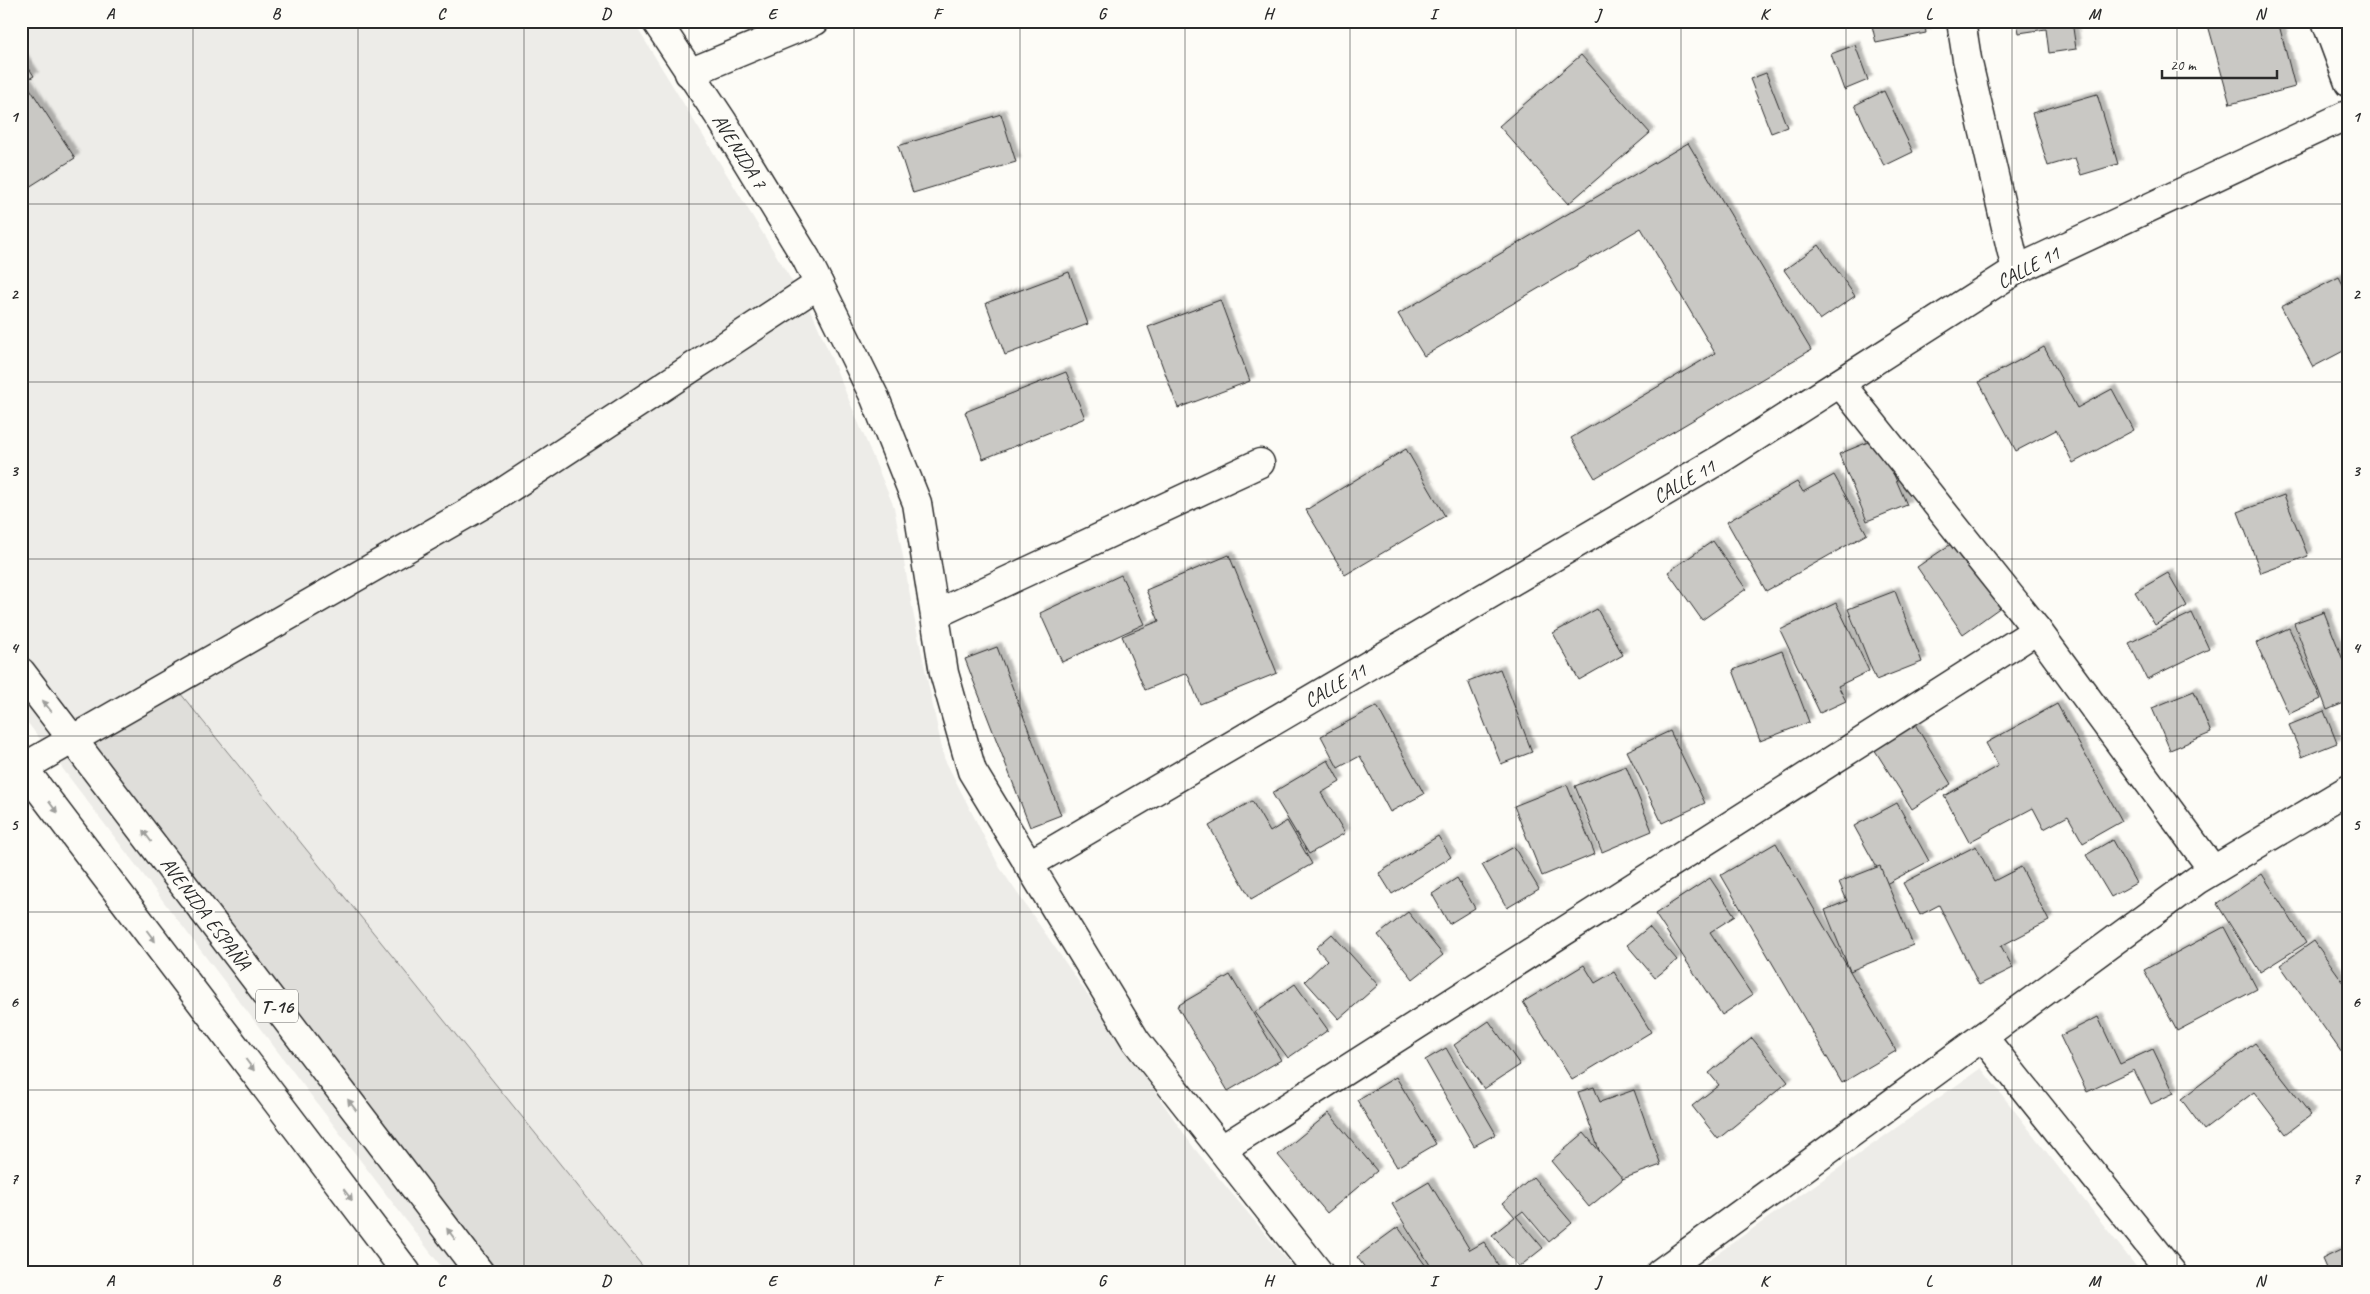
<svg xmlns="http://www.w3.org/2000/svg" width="2370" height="1294" viewBox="0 0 2370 1294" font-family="Caveat,sans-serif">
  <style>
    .built { fill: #edece8 }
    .green { fill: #dfdeda; stroke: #858482 }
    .building { fill: #c9c8c4; stroke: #2b2b2b; filter: url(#shadow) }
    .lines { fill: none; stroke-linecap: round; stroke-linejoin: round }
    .street-casing { stroke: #2b2b2b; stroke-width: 31 }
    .highway-casing { stroke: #2b2b2b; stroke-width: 31 }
    .street { stroke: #fdfcf7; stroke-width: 28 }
    .highway { stroke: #fdfcf7; stroke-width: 28 }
    .oneway { fill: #9e9e9b }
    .grid { fill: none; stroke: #2b2b2b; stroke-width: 1; stroke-opacity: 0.55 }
    .labels { text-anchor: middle; stroke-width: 5; stroke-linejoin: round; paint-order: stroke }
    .shield { fill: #fdfcf7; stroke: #6a6a68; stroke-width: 1 }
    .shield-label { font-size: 19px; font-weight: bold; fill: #2b2b2b }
    .street-label { font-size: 20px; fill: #2b2b2b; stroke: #fdfcf7 }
    .neatline { fill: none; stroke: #2b2b2b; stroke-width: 2 }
    .grid-label { font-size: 16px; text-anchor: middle; font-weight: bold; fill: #2b2b2b }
  </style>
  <defs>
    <filter id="shadow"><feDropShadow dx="4.5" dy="-4.5" stdDeviation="1" flood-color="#0004"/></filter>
  </defs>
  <rect width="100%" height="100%" fill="#fdfcf7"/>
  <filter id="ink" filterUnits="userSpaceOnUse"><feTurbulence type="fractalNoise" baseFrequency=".02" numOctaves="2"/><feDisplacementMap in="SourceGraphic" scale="10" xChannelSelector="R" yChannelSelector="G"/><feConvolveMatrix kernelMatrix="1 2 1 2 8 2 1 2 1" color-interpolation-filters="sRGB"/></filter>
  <g filter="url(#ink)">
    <g class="built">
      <path d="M 21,21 L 633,21 L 814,317 L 894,507 L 914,617 L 944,758 L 1000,868 L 1194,1148 L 1298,1273 L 446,1273 L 21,714 Z"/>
      <path d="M 1981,1068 L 2141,1273 L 1690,1273 Z"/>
    </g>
    <path class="green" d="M 172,683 L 648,1273 L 485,1273 L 73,739 Z"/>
    <g class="building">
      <path d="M 1871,21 L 1924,21 L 1926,33 L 1876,43 Z"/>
      <path d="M 2017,21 L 2072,21 L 2076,49 L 2049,53 L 2046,29 L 2019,33 Z"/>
      <path d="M 2222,21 L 2278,21 L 2295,87 L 2230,104 L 2208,25 Z"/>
      <path d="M 1855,45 L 1868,80 L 1844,90 L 1831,54 Z"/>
      <path d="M 1581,55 L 1650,133 L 1568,204 L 1499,126 Z"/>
      <path d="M 21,56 L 34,76 L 25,81 L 75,158 L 21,192 Z"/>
      <path d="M 1766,73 L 1787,127 L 1771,133 L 1750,79 Z"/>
      <path d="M 1884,91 L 1913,152 L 1884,166 L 1855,105 Z"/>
      <path d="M 2097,94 L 2118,164 L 2081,175 L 2075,158 L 2048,166 L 2032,113 Z"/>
      <path d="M 1001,114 L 1016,162 L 913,193 L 898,146 Z"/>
      <path d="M 1688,143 L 1811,350 L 1595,478 L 1571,438 L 1715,353 L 1641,228 L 1424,356 L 1398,314 Z"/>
      <path d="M 1819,245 L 1855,296 L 1820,320 L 1784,270 Z"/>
      <path d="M 1069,272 L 1088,324 L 1005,355 L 986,303 Z"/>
      <path d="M 2339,277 L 2349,296 L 2349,348 L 2313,367 L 2281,307 Z"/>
      <path d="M 1220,300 L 1250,381 L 1178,408 L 1148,327 Z"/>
      <path d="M 2044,347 L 2077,408 L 2112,389 L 2134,430 L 2073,463 L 2056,430 L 2016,451 L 1979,382 Z"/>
      <path d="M 1066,372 L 1085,418 L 983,459 L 965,412 Z"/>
      <path d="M 1878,438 L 1907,505 L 1867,521 L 1839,454 Z"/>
      <path d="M 1406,449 L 1445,516 L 1345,575 L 1306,510 Z"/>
      <path d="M 1834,475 L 1867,534 L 1766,591 L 1727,522 L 1797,482 L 1803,492 Z"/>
      <path d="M 2284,495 L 2308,556 L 2261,573 L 2238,512 Z"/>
      <path d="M 1960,538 L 2005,604 L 1963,634 L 1917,567 Z"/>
      <path d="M 1713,541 L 1746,589 L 1702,620 L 1668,572 Z"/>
      <path d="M 1229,555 L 1277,673 L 1200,704 L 1187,673 L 1145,690 L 1122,636 L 1159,621 L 1146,590 Z"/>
      <path d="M 2168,573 L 2187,606 L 2155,625 L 2135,592 Z"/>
      <path d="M 1121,575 L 1144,624 L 1062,662 L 1040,613 Z"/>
      <path d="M 1895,591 L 1922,662 L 1876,680 L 1848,609 Z"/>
      <path d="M 1836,603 L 1869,671 L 1838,686 L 1846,701 L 1820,713 L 1780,630 Z"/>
      <path d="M 1597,609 L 1623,655 L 1579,680 L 1553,633 Z"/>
      <path d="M 2324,612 L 2349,675 L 2349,701 L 2327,710 L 2294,623 Z"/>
      <path d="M 2192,613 L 2209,649 L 2147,679 L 2129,643 Z"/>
      <path d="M 2289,628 L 2321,699 L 2289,714 L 2256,643 Z"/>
      <path d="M 997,647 L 1061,815 L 1030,827 L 965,659 Z"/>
      <path d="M 1782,651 L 1809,722 L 1760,741 L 1733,670 Z"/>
      <path d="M 1500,669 L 1532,752 L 1501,764 L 1468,681 Z"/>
      <path d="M 2194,691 L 2211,733 L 2170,750 L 2152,708 Z"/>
      <path d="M 2057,704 L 2122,821 L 2083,843 L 2068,816 L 2044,829 L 2033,808 L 1969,842 L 1944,796 L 1998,766 L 1986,743 Z"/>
      <path d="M 1377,706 L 1424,794 L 1390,812 L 1360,756 L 1338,768 L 1321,736 Z"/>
      <path d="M 2324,711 L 2337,743 L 2302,757 L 2289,725 Z"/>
      <path d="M 1910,716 L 1951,784 L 1912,809 L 1869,741 Z"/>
      <path d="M 1670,731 L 1705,803 L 1662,823 L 1627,751 Z"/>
      <path d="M 1328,760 L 1340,782 L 1321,793 L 1345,833 L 1309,854 L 1272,793 Z"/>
      <path d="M 1626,766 L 1652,831 L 1602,852 L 1575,786 Z"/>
      <path d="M 1567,785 L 1595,854 L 1542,876 L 1514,806 Z"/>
      <path d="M 1252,801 L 1270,832 L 1287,821 L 1312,864 L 1251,899 L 1209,826 Z"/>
      <path d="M 1897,803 L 1929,861 L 1886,884 L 1854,826 Z"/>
      <path d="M 1438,836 L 1451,857 L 1392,894 L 1379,873 Z"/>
      <path d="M 2112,840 L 2136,883 L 2111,897 L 2086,855 Z"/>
      <path d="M 1776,843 L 1896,1051 L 1842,1083 L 1721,875 Z"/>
      <path d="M 1976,846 L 1994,881 L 2021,867 L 2049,921 L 2001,946 L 2013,968 L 1979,985 L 1939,905 L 1920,915 L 1903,883 Z"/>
      <path d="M 1514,847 L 1539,889 L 1507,908 L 1482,865 Z"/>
      <path d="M 1880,866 L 1913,945 L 1850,971 L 1825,910 L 1847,901 L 1839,882 Z"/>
      <path d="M 2262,874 L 2306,943 L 2260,972 L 2217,904 Z"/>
      <path d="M 1457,878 L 1475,908 L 1449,924 L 1432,894 Z"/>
      <path d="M 1710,878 L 1735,916 L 1710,932 L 1752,995 L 1722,1015 L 1655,914 Z"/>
      <path d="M 1408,912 L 1443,955 L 1413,979 L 1378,935 Z"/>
      <path d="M 1649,927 L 1677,960 L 1655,978 L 1627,945 Z"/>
      <path d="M 2224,927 L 2257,989 L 2177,1031 L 2144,970 Z"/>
      <path d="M 1332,934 L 1378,985 L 1339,1019 L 1305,981 L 1327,960 L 1316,948 Z"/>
      <path d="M 2314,941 L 2349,990 L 2349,1063 L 2280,965 Z"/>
      <path d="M 1584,965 L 1595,983 L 1614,972 L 1651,1032 L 1572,1080 L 1523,1002 Z"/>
      <path d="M 1230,975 L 1281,1060 L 1228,1091 L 1177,1006 Z"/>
      <path d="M 1295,984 L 1328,1030 L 1288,1058 L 1255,1012 Z"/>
      <path d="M 2098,1017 L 2120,1064 L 2153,1049 L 2174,1093 L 2151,1104 L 2134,1070 L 2087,1092 L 2060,1036 Z"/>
      <path d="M 1489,1021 L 1520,1065 L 1484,1089 L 1454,1045 Z"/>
      <path d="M 1752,1038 L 1788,1082 L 1718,1139 L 1692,1106 L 1719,1085 L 1709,1073 Z"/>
      <path d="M 2255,1043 L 2311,1115 L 2286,1134 L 2254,1092 L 2204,1130 L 2181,1099 Z"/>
      <path d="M 1446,1048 L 1496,1134 L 1474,1146 L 1425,1060 Z"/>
      <path d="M 1396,1077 L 1436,1144 L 1397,1167 L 1357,1100 Z"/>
      <path d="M 1594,1087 L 1600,1102 L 1634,1090 L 1661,1165 L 1611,1183 L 1578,1092 Z"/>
      <path d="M 1329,1113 L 1377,1171 L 1327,1213 L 1278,1155 Z"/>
      <path d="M 1584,1133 L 1623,1179 L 1589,1207 L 1551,1161 Z"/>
      <path d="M 1533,1177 L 1572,1223 L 1549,1242 L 1523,1211 L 1515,1217 L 1503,1203 Z"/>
      <path d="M 1429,1182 L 1470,1250 L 1484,1242 L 1503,1273 L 1435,1273 L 1392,1204 Z"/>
      <path d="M 1516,1216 L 1543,1248 L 1519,1267 L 1492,1235 Z"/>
      <path d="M 1398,1227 L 1431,1273 L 1369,1273 L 1357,1257 Z"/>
      <path d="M 2349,1246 L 2349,1273 L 2328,1273 L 2322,1259 Z"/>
    </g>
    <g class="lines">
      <g class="street-casing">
        <g id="street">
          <path d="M 656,21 L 723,122 L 806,258 L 875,398 L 917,503 L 944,673 L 972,771 L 1136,1041 L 1319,1273"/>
          <path d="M 1961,21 L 1967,59 L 2016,270"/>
          <path d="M 2326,21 L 2349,83"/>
          <path d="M 689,73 L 815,21"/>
          <path d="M 1840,383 L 2037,630 L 2213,870"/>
          <path d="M 936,614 L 1260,463"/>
          <path d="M 21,769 L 494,498 L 819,284"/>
          <path d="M 1028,865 L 1724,457 L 2016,270 L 2349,114"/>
          <path d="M 1983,1037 L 2172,1273"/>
          <path d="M 1222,1149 L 2037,630"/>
          <path d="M 1660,1273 L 2197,880 L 2349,789"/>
        </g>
      </g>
      <g class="highway-casing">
        <g id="highway">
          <path d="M 21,672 L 480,1273"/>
          <path d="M 21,765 L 407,1273"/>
        </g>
      </g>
      <use href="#street" class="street"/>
      <use href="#highway" class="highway"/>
    </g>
    <defs><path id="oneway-solid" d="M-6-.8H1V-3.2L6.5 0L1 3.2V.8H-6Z" transform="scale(1.25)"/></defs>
    <g class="oneway">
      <use href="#oneway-solid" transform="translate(47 706) rotate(-128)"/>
      <use href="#oneway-solid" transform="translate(53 807) rotate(53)"/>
      <use href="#oneway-solid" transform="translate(147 836) rotate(-127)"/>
      <use href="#oneway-solid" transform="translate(151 936) rotate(53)"/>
      <use href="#oneway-solid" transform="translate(250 1065) rotate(53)"/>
      <use href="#oneway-solid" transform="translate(352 1105) rotate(-127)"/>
      <use href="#oneway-solid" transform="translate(348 1195) rotate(53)"/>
      <use href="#oneway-solid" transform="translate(451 1234) rotate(-127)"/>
    </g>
  </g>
  <path class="grid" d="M 193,21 L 193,1273M 358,21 L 358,1273M 524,21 L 524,1273M 689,21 L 689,1273M 854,21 L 854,1273M 1020,21 L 1020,1273M 1185,21 L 1185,1273M 1350,21 L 1350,1273M 1516,21 L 1516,1273M 1681,21 L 1681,1273M 1846,21 L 1846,1273M 2012,21 L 2012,1273M 2177,21 L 2177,1273M 21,204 L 2349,204M 21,382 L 2349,382M 21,559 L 2349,559M 21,736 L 2349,736M 21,912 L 2349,912M 21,1090 L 2349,1090"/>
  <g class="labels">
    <rect class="shield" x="256" y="989.5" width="42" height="33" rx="4"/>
    <g class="shield-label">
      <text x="277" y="1013">T-16</text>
    </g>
    <g class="street-label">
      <text transform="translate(740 151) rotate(58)" y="7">AVENIDA 7</text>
      <text transform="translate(2028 267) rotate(-28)" y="7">CALLE 11</text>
      <text transform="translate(1684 481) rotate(-30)" y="7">CALLE 11</text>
      <text transform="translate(1335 685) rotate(-30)" y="7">CALLE 11</text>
      <text transform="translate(206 913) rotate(53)" y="7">AVENIDA ESPAÑA</text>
    </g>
  </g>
  <rect width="2370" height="1294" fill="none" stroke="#fdfcf7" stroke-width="55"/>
  <path d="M2162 70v8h115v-8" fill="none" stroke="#2b2b2b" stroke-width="2.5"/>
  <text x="2170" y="70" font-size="15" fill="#2b2b2b" stroke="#fdfcf7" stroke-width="4" paint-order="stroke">20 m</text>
  <rect x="28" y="28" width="2314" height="1238" class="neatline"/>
  <g class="grid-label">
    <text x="110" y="19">A</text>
    <text x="276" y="19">B</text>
    <text x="441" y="19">C</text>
    <text x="606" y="19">D</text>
    <text x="772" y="19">E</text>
    <text x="937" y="19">F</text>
    <text x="1102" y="19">G</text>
    <text x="1268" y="19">H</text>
    <text x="1433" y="19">I</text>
    <text x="1598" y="19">J</text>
    <text x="1764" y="19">K</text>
    <text x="1929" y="19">L</text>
    <text x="2094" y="19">M</text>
    <text x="2260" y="19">N</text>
    <text x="14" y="122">1</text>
    <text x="2356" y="122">1</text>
    <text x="14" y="299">2</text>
    <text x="2356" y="299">2</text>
    <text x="14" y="476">3</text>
    <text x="2356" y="476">3</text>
    <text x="14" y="653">4</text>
    <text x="2356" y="653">4</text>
    <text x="14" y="830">5</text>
    <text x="2356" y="830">5</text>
    <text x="14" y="1007">6</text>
    <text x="2356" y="1007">6</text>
    <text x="14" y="1184">7</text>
    <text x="2356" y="1184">7</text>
    <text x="110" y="1286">A</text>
    <text x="276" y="1286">B</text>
    <text x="441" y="1286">C</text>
    <text x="606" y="1286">D</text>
    <text x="772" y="1286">E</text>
    <text x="937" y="1286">F</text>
    <text x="1102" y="1286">G</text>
    <text x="1268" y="1286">H</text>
    <text x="1433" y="1286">I</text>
    <text x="1598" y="1286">J</text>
    <text x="1764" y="1286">K</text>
    <text x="1929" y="1286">L</text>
    <text x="2094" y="1286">M</text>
    <text x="2260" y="1286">N</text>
  </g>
</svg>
